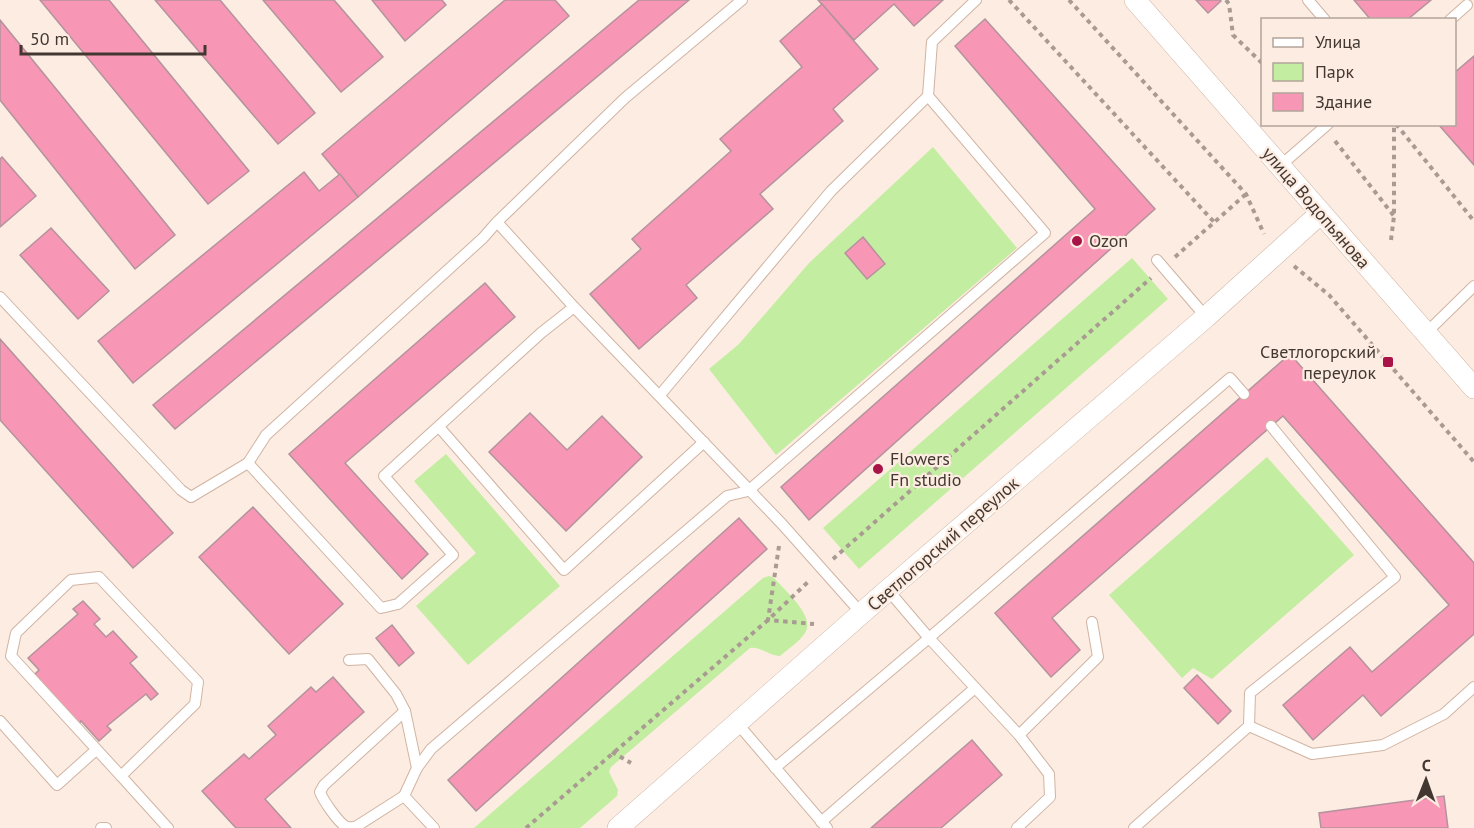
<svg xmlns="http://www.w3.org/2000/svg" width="1474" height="828" viewBox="0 0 1474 828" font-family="'PT Sans',sans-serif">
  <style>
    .green { fill: #c3eda1 }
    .building { fill: #f796b5; stroke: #b3939c; stroke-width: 1.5 }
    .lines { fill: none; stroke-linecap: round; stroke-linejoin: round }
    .service-casing { stroke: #d0b4a3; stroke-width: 12 }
    .minor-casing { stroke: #d0b4a3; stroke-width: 22 }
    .path { stroke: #a99b92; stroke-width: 4; stroke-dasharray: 4.5 4.5; stroke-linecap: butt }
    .service { stroke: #fff; stroke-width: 10 }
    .minor { stroke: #fff; stroke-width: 21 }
    .poi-dot { fill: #a81348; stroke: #fdece1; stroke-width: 2 }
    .labels { text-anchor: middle; stroke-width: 4.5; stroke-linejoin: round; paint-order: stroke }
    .street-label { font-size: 18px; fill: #433831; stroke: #fdece1 }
    .poi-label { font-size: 18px; fill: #433831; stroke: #fdece1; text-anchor: start }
  </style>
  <rect width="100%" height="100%" fill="#fdece1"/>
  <g class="green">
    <path d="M 933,147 L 1017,248 L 776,455 L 709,369 L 739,344 L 809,263 Z"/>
    <path d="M 1132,258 L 1168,299 L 859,569 L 823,528 Z"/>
    <path d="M 446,454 L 560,586 L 468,665 L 416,606 L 476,553 L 414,481 Z"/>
    <path d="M 1267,457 L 1354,555 L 1212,679 L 1193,668 L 1182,678 L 1109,595 Z"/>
    <path d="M 769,576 L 774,578 C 785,591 816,616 805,633 C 799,642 788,649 780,656 C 768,655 760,646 750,648 L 611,767 L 609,772 L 618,790 L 617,796 L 580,828 L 474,828 L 763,578 Z"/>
  </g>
  <g class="building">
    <path d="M 40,0 L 109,0 L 249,171 L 208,204 Z"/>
    <path d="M 155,0 L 220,0 L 315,113 L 278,144 Z"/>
    <path d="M 263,0 L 334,0 L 383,57 L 341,92 Z"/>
    <path d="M 372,0 L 442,0 L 446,5 L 405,41 Z"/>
    <path d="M 505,0 L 555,0 L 569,16 L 358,197 L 322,154 Z"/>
    <path d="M 639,0 L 689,0 L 175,429 L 153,405 Z"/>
    <path d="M 818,0 L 943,0 L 914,26 L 894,4 L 854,40 Z"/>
    <path d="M 1196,0 L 1220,0 L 1221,1 L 1208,13 Z"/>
    <path d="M 1354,0 L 1431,0 L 1407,20 L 1371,20 Z"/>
    <path d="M 822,4 L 878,69 L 833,109 L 843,121 L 760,194 L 773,209 L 686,285 L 697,298 L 639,349 L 590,294 L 641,249 L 632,239 L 731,151 L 720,139 L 802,67 L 780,41 Z"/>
    <path d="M 985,19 L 1155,209 L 809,520 L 781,487 L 1095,209 L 955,46 Z"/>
    <path d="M 0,20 L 175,235 L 135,269 L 0,100 Z"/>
    <path d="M 1474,56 L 1474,165 L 1438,124 L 1454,124 L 1454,73 Z"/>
    <path d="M 2,157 L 36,196 L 0,227 L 0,159 Z"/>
    <path d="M 304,172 L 319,191 L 340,174 L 358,197 L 133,383 L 98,341 Z"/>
    <path d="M 51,228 L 109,291 L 78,319 L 20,255 Z"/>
    <path d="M 863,237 L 885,264 L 867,279 L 845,253 Z"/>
    <path d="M 485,283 L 515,317 L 345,463 L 428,554 L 402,579 L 289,454 Z"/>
    <path d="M 0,339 L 173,533 L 133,568 L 0,420 Z"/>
    <path d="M 1290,354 L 1474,563 L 1474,634 L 1381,716 L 1363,695 L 1313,740 L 1283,705 L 1350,647 L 1372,672 L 1449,605 L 1283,416 L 1052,618 L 1080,650 L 1051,677 L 995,613 Z"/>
    <path d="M 530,413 L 567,450 L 602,416 L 642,457 L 566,531 L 489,452 Z"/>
    <path d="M 253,507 L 343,604 L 289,654 L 199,557 Z"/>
    <path d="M 739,518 L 767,549 L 476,811 L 448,780 Z"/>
    <path d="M 83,601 L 100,619 L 94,624 L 106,637 L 113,631 L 137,657 L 130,663 L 158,694 L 151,700 L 146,694 L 107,726 L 111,730 L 99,741 L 81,721 L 78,725 L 34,675 L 39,670 L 28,658 L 78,614 L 73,609 Z"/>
    <path d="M 392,625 L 414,653 L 399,666 L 376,638 Z"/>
    <path d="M 1197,675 L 1231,711 L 1218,724 L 1184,688 Z"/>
    <path d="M 333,677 L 364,712 L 265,799 L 291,828 L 236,828 L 202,791 L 244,754 L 249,759 L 276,735 L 268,726 L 311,687 L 316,692 Z"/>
    <path d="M 972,740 L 1002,775 L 941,828 L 871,828 Z"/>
    <path d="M 1444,796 L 1448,828 L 1321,828 L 1319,813 Z"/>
  </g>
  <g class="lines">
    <g class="service-casing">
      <g id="service">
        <path d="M 1308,0 L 1325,20"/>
        <path d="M 1450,20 L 1467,5"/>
        <path d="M 1280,166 L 1328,124"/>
        <path d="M 497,222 L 574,307 L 541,333 L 384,476 L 453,555 L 398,604 L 381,608 L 248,463 L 266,435 L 483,238 L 497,222 L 625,98 L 742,0"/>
        <path d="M 1157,260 L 1206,317"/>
        <path d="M 0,297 L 181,490 L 191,497 L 248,463"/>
        <path d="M 574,307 L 782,524 L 862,614"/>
        <path d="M 1426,333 L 1474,286"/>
        <path d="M 660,395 L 831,191 L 928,96"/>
        <path d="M 439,427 L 564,570 L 704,442"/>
        <path d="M 99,577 L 198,682 L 195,704 L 121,776 L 11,656 L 16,633 L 71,580 Z"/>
        <path d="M 888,590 L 929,638 L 1019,735 L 1049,774 L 1050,797 L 1017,828"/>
        <path d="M 349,660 L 368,659 L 396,694 L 405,711 L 417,768"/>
        <path d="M 0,721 L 57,785 L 96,750"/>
        <path d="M 737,723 L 827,828"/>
        <path d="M 1249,726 L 1250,693 L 1395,577 L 1271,426"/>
        <path d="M 1019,735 L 1098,657 L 1092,622"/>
        <path d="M 775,768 L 929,638 L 1230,378 L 1244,394"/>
        <path d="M 121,776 L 168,828"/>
        <path d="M 404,796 L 357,826 C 353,827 351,828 347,827 C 339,824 323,800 320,792 L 324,785 L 405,711"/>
        <path d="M 821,822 L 975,688"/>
        <path d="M 101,828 L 106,828"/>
        <path d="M 434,828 L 404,796 L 417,768 L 431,749 L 727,496 L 748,491 L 1045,233 L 928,96 L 932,42 L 976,0"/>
        <path d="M 1134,828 L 1249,726 L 1312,754 L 1383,745 L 1444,714 L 1474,687"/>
      </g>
    </g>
    <g class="minor-casing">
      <g id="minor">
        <path d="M 1135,0 L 1474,388"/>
        <path d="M 618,828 L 888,590 L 1206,317 L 1321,213"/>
      </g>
    </g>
    <g class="path">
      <path d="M 1009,0 L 1214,222"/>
      <path d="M 1069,0 L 1246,194 L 1264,234"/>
      <path d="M 1226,0 L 1229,4 L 1233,35 L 1262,63"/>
      <path d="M 1396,124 L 1474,221"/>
      <path d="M 1335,141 L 1394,216"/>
      <path d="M 1391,240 L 1394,216 L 1394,124"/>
      <path d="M 1175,257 L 1246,194"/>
      <path d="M 1294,266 L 1329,295 L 1474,462"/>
      <path d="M 779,546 L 768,620 L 814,624"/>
      <path d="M 833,559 L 1151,278"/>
      <path d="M 612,752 L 631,763"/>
      <path d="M 526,828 L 768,620 L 810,580"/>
    </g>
    <use href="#service" class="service"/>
    <use href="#minor" class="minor"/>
  </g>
  <g class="poi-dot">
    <circle cx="1077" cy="241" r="6"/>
    <rect x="1382" y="356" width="12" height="12" rx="3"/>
    <circle cx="878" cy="469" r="6"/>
  </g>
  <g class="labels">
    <g class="street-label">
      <text transform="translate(1316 208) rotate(49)" y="6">улица Водопьянова</text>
      <text transform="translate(943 544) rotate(-41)" y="6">Светлогорский переулок</text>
    </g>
    <g class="poi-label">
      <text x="1089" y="247">Ozon</text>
      <text x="1376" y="358" text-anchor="end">Светлогорский<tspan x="1376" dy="21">переулок</tspan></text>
      <text x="890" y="465">Flowers<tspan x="890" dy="21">Fn studio</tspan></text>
    </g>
  </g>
  <rect x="1261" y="18" width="195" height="108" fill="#fdece1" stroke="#b3a49b" stroke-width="1.5"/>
  <rect x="1273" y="38" width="30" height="9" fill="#ffffff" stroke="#b3a49b" stroke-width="1.5"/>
  <text x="1315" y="48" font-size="18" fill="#433831">Улица</text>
  <rect x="1273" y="63" width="30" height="18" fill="#c3eda1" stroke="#b3a49b" stroke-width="1.5"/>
  <text x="1315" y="78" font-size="18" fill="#433831">Парк</text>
  <rect x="1273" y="93" width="30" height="18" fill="#f796b5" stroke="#b3a49b" stroke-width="1.5"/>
  <text x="1315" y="108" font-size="18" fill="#433831">Здание</text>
  <g transform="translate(1426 780) rotate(1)" stroke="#fdece1" stroke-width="4.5" paint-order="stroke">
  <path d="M0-4.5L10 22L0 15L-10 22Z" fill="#433831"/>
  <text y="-9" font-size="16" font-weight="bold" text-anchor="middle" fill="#433831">С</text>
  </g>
  <path d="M21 45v9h184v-9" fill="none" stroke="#433831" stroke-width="3"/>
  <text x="30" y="45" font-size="18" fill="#433831" stroke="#fdece1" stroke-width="4.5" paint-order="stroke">50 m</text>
</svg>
